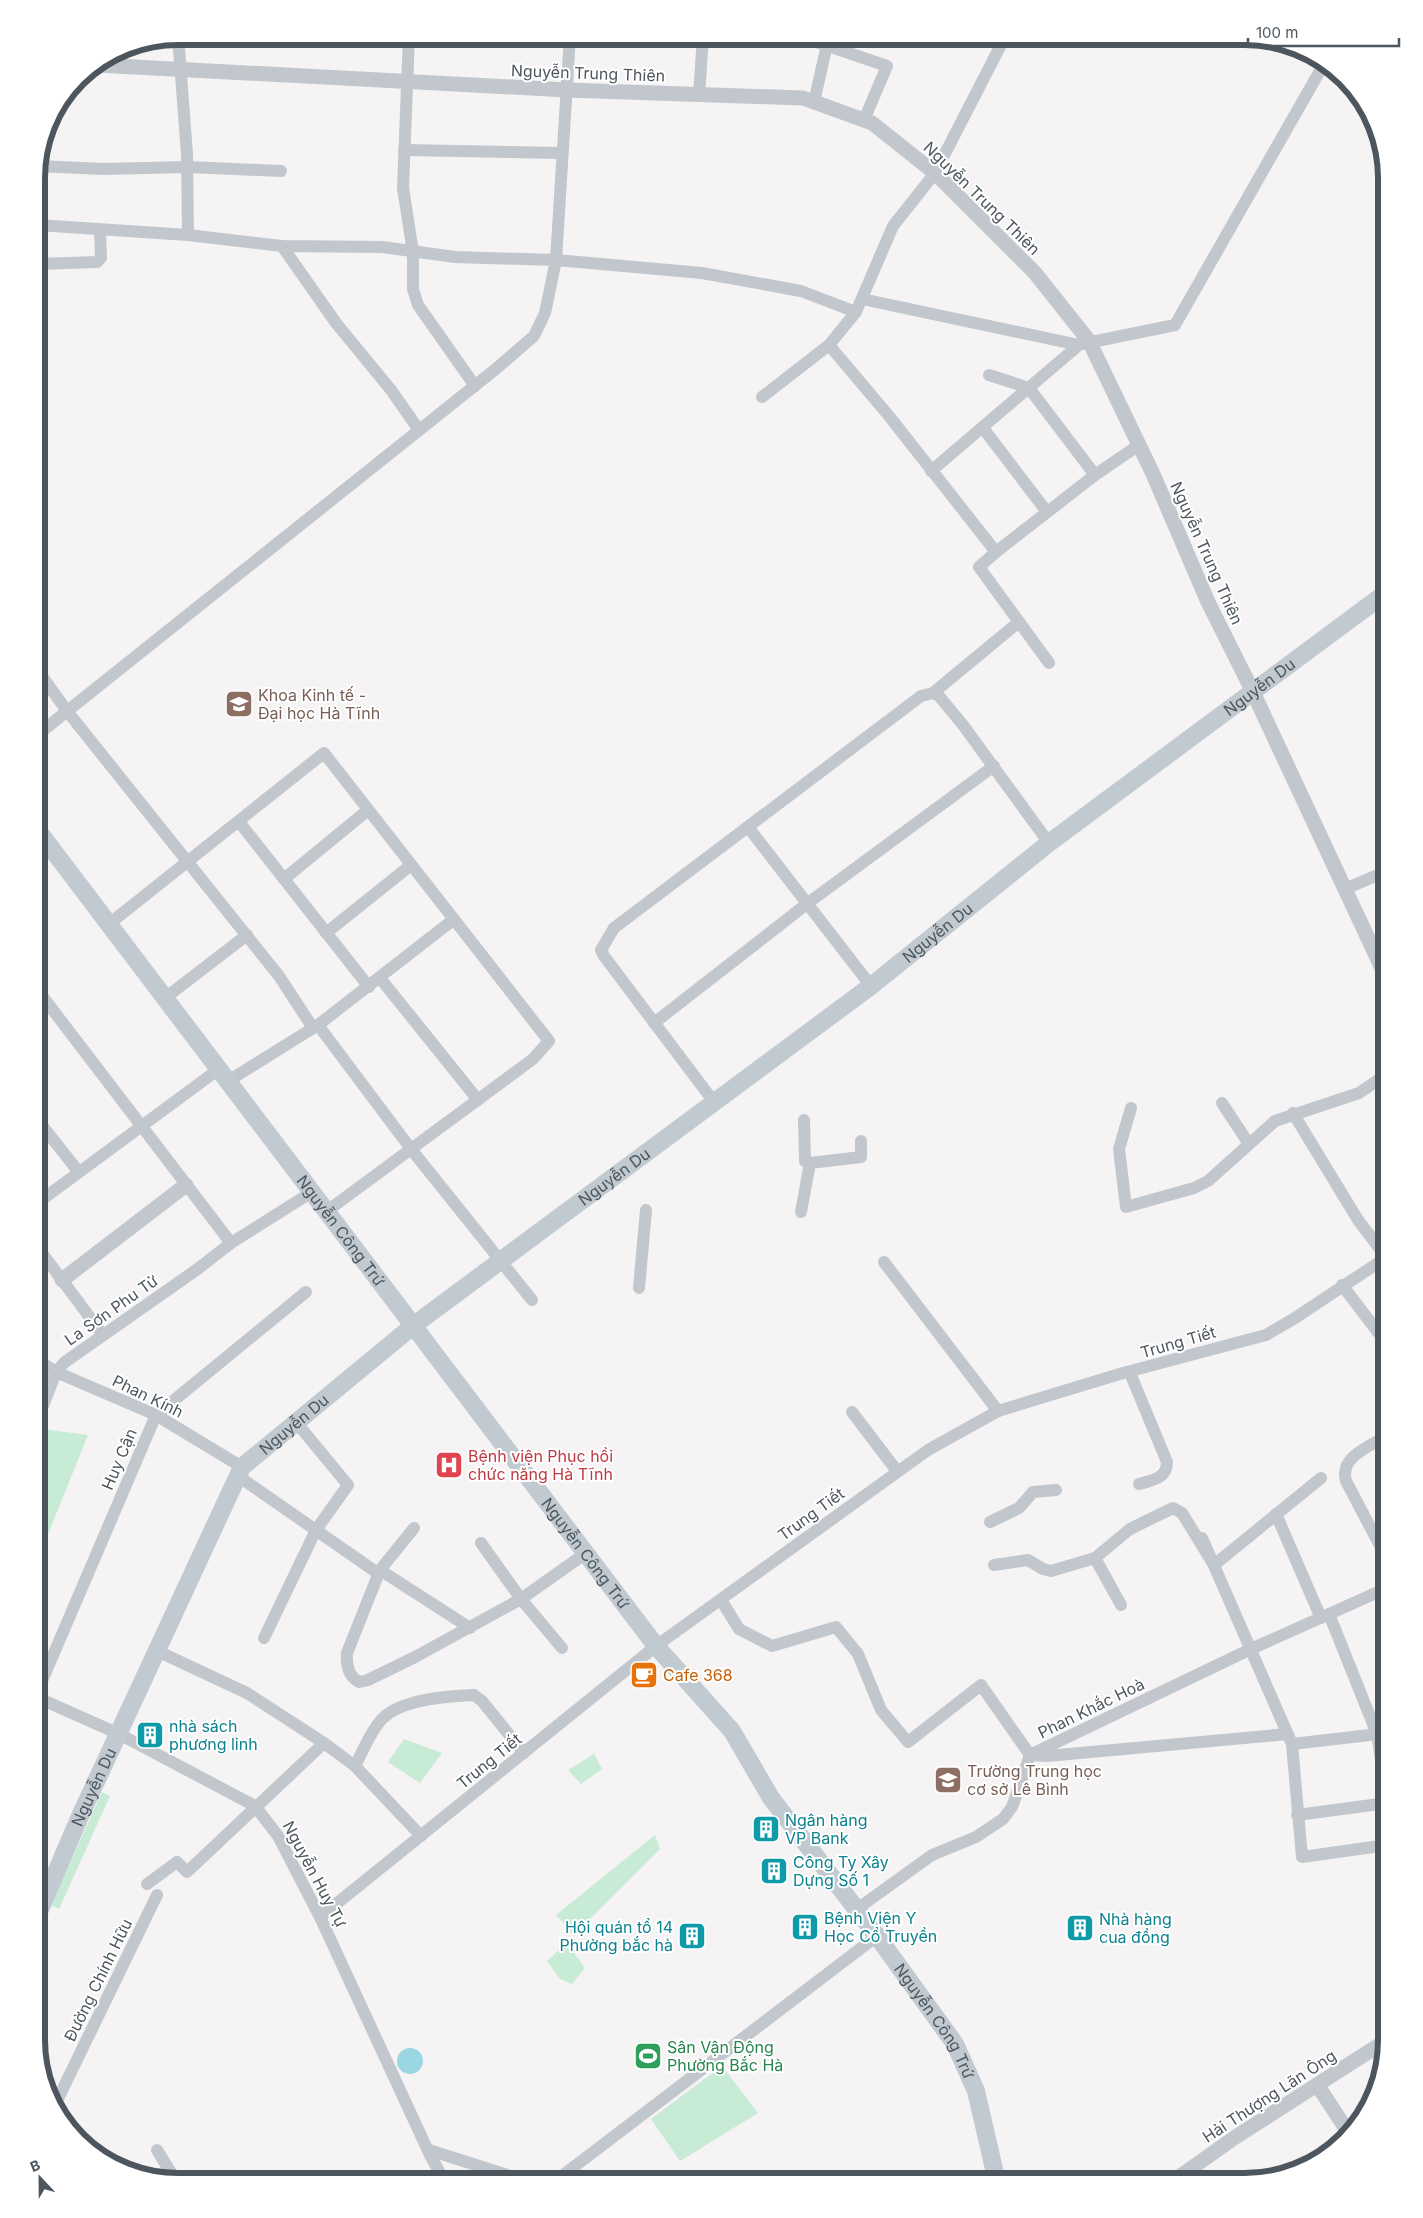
<svg xmlns="http://www.w3.org/2000/svg" width="1423" height="2218" viewBox="0 0 1423 2218" font-family="Inter,sans-serif">
  <style>
    .green { fill: #c8ebd5 }
    .water { fill: #9bd6e3 }
    .lines { fill: none; stroke-linecap: round; stroke-linejoin: round }
    .minor { stroke: #c1c7cd; stroke-width: 12 }
    .tertiary { stroke: #c1c7cd; stroke-width: 15 }
    .secondary { stroke: #c1cad1; stroke-width: 18 }
    .labels { text-anchor: middle; stroke-width: 4; stroke-linejoin: round; paint-order: stroke }
    .street-label { font-size: 16px; fill: #4d565e; stroke: #fff }
    .education-label { font-size: 16px; fill: #785e54; stroke: #fff; text-anchor: start }
    .health-label { font-size: 16px; fill: #be3a42; stroke: #fff; text-anchor: start }
    .food-label { font-size: 16px; fill: #c56008; stroke: #fff; text-anchor: start }
    .culture-label { font-size: 16px; fill: #0d838f; stroke: #fff; text-anchor: start }
    .leisure-label { font-size: 16px; fill: #27864d; stroke: #fff; text-anchor: start }
    .rim { fill: none; stroke: #4d565e; stroke-width: 6 }
  </style>
  <rect width="100%" height="100%" fill="#f5f3f3"/>
  <g class="green">
    <path d="M 42,1429 L 88,1435 L 36,1564 L 36,1442 Z"/>
    <path d="M 404,1739 L 442,1753 L 420,1783 L 388,1762 Z"/>
    <path d="M 594,1754 L 602,1769 L 581,1784 L 568,1770 Z"/>
    <path d="M 102,1792 L 110,1796 L 59,1909 L 51,1905 Z"/>
    <path d="M 655,1835 L 660,1849 L 574,1935 L 556,1915 Z"/>
    <path d="M 567,1943 L 585,1968 L 572,1984 L 560,1979 L 547,1961 Z"/>
    <path d="M 722,2066 L 758,2113 L 680,2161 L 651,2119 Z"/>
  </g>
  <circle class="water" cx="410" cy="2061" r="13"/>
  <g class="lines">
    <g class="minor">
      <path d="M 178,36 L 187,154 L 188,235"/>
      <path d="M 409,36 L 403,188 L 413,252 L 413,289 L 418,305 L 475,386"/>
      <path d="M 799,36 L 887,66 L 864,120"/>
      <path d="M 699,95 L 703,36"/>
      <path d="M 814,102 L 829,36"/>
      <path d="M 404,150 L 562,153"/>
      <path d="M 37,166 L 103,169 L 188,167 L 281,171"/>
      <path d="M 37,225 L 188,235 L 282,246 L 382,247 L 455,257 L 556,260 L 702,273 L 801,291 L 856,312 L 893,226 L 935,173 L 1005,37"/>
      <path d="M 282,246 L 336,323 L 391,390 L 419,430"/>
      <path d="M 37,264 L 97,262 L 101,258 L 100,230"/>
      <path d="M 862,299 L 1079,345 L 931,471"/>
      <path d="M 1082,344 L 1175,325 L 1325,62"/>
      <path d="M 829,345 L 889,416 L 996,552 L 1095,475 L 1139,445"/>
      <path d="M 989,375 L 1029,388 L 1095,475"/>
      <path d="M 762,397 L 829,345 L 856,312"/>
      <path d="M 983,428 L 1047,512"/>
      <path d="M 996,552 L 979,567 L 1049,663"/>
      <path d="M 36,668 L 67,711 L 279,976 L 313,1028"/>
      <path d="M 933,693 L 939,696 L 963,725 L 1049,843"/>
      <path d="M 36,736 L 497,368 L 534,336 L 545,313 L 556,260 L 570,36"/>
      <path d="M 240,823 L 369,987"/>
      <path d="M 748,827 L 871,986"/>
      <path d="M 284,879 L 368,810"/>
      <path d="M 1345,889 L 1387,871"/>
      <path d="M 109,924 L 324,753 L 549,1041 L 533,1059 L 327,1211"/>
      <path d="M 326,933 L 411,865"/>
      <path d="M 380,978 L 478,1100"/>
      <path d="M 36,988 L 231,1243"/>
      <path d="M 165,998 L 247,935"/>
      <path d="M 654,1023 L 808,903 L 994,766"/>
      <path d="M 318,1025 L 411,1149 L 532,1300"/>
      <path d="M 228,1081 L 318,1025 L 453,920"/>
      <path d="M 714,1102 L 604,956 L 601,950 L 614,928 L 921,696 L 933,693 L 1019,622"/>
      <path d="M 1222,1103 L 1249,1144"/>
      <path d="M 1131,1108 L 1119,1149 L 1126,1207 L 1194,1188 L 1208,1181 L 1275,1121 L 1359,1093 L 1387,1074"/>
      <path d="M 1293,1113 L 1358,1220 L 1387,1258"/>
      <path d="M 36,1118 L 78,1171"/>
      <path d="M 804,1120 L 805,1161 L 810,1163 L 861,1157 L 861,1141"/>
      <path d="M 36,1204 L 219,1069"/>
      <path d="M 801,1212 L 810,1163"/>
      <path d="M 36,1245 L 103,1335"/>
      <path d="M 884,1262 L 998,1411"/>
      <path d="M 1342,1285 L 1387,1344"/>
      <path d="M 639,1288 L 646,1210"/>
      <path d="M 36,1359 L 56,1372 L 156,1415 L 242,1467"/>
      <path d="M 1130,1373 L 1167,1462 C 1167,1479 1152,1480 1139,1484"/>
      <path d="M 852,1412 L 897,1471"/>
      <path d="M 36,1424 L 56,1372 L 65,1362 L 199,1268 L 231,1243 L 312,1192"/>
      <path d="M 238,1476 L 379,1574"/>
      <path d="M 1276,1514 L 1321,1618"/>
      <path d="M 990,1522 L 1019,1508 L 1033,1492 L 1056,1490"/>
      <path d="M 414,1528 L 380,1570 L 347,1653 C 346,1665 348,1676 359,1682 L 368,1680 L 415,1657 L 521,1599 L 586,1553"/>
      <path d="M 1202,1538 L 1292,1744 L 1302,1857 L 1387,1845"/>
      <path d="M 481,1543 L 521,1599 L 562,1648"/>
      <path d="M 1095,1558 L 1121,1605"/>
      <path d="M 1387,1559 L 1346,1481 C 1339,1457 1370,1446 1387,1436"/>
      <path d="M 994,1565 L 1028,1560 L 1043,1569 L 1051,1571 L 1095,1558 L 1130,1529 L 1173,1508 L 1182,1513 L 1214,1565 L 1321,1478"/>
      <path d="M 380,1570 L 470,1628"/>
      <path d="M 721,1600 L 739,1629 L 772,1646 L 836,1627 L 858,1654 L 881,1710 L 908,1742 L 981,1685 L 1030,1755 L 1047,1756 L 1288,1734"/>
      <path d="M 1329,1614 L 1377,1734 L 1387,1798"/>
      <path d="M 264,1638 L 316,1530 L 348,1485 L 296,1422"/>
      <path d="M 36,1695 L 156,1415 L 306,1292"/>
      <path d="M 36,1697 L 119,1734 L 255,1806 L 278,1836 L 320,1917 L 430,2155 L 445,2182"/>
      <path d="M 324,1743 L 355,1766"/>
      <path d="M 1292,1744 L 1387,1733"/>
      <path d="M 1297,1815 L 1387,1803"/>
      <path d="M 421,1836 L 355,1766 C 363,1751 370,1732 382,1719 C 401,1699 448,1696 474,1695 L 482,1701 L 524,1753"/>
      <path d="M 147,1884 L 177,1862 L 187,1872 L 324,1743 L 247,1693 L 155,1650"/>
      <path d="M 857,1909 L 932,1855 L 976,1837 L 1003,1819 L 1012,1807 L 1030,1755 L 1251,1649 L 1387,1588"/>
      <path d="M 320,1917 L 656,1646 L 928,1450 L 998,1411 L 1123,1373 L 1266,1335 L 1295,1318 L 1387,1257"/>
      <path d="M 54,2107 L 157,1895"/>
      <path d="M 157,2150 L 176,2181"/>
      <path d="M 429,2150 L 529,2182"/>
      <path d="M 554,2182 L 877,1936"/>
    </g>
    <g class="tertiary">
      <path d="M 97,65 L 567,90 L 803,98 L 872,123 L 935,173 L 1035,273 L 1089,341 L 1153,474 L 1208,602 L 1252,690 L 1387,979"/>
      <path d="M 62,1280 L 186,1185"/>
      <path d="M 1318,2086 L 1348,2132"/>
      <path d="M 1172,2182 L 1234,2138 L 1387,2040"/>
    </g>
    <g class="secondary">
      <path id="s1" d="M 36,828 L 656,1646 L 732,1731 L 771,1798 L 877,1936 L 955,2044 L 976,2091 L 997,2182"/>
      <path id="s2" d="M 36,1919 L 81,1814 L 242,1467 L 414,1325 L 871,986 L 1049,843 L 1387,592"/>
    </g>
  </g>
  <defs>
    <g id="university-square" transform="scale(1.4375)"><rect x="-9" y="-9" width="18" height="18" rx="4" fill="#8d6e63" stroke="#fff"/><path d="M0-5L7-2L0 1L-7-2ZM-4 1L0 2.5L4 1V4Q0 6-4 4Z" fill="#fff"/></g>
    <g id="hospital-square" transform="scale(1.4375)"><rect x="-9" y="-9" width="18" height="18" rx="4" fill="#e0444e" stroke="#fff"/><path d="M-5-5h3v3.5h4V-5h3V5h-3V1.5h-4V5h-3Z" fill="#fff"/></g>
    <g id="cafe-square" transform="scale(1.4375)"><rect x="-9" y="-9" width="18" height="18" rx="4" fill="#e8710a" stroke="#fff"/><path d="M-5.5-4.5H6V0H3Q3 3.5 0 3.5H-2.5Q-5.5 3.5-5.5 0ZM3-3.2v2h1.7v-2ZM-6 4.5H4V6H-6Z" fill="#fff"/></g>
    <g id="building-square" transform="scale(1.4375)"><rect x="-9" y="-9" width="18" height="18" rx="4" fill="#0f9aa8" stroke="#fff"/><path d="M-4-6H4V6H1V3H-1V6H-4ZM-2.5-4.3h1.7v1.8h-1.7ZM.8-4.3h1.7v1.8H.8ZM-2.5-1h1.7V.8h-1.7ZM.8-1h1.7V.8H.8Z" fill="#fff"/></g>
    <g id="school-square" transform="scale(1.4375)"><rect x="-9" y="-9" width="18" height="18" rx="4" fill="#8d6e63" stroke="#fff"/><path d="M0-5L7-2L0 1L-7-2ZM-4 1L0 2.5L4 1V4Q0 6-4 4Z" fill="#fff"/></g>
    <g id="stadium-square" transform="scale(1.4375)"><rect x="-9" y="-9" width="18" height="18" rx="4" fill="#2e9e5b" stroke="#fff"/><path d="M0-5a6.5 5 0 1 0 0 10a6.5 5 0 1 0 0-10ZM-3.5-1.8h7v3.6h-7Z" fill="#fff"/></g>
  </defs>
  <g fill-rule="evenodd">
    <use href="#university-square" x="239" y="704"/>
    <use href="#hospital-square" x="449" y="1465"/>
    <use href="#cafe-square" x="644" y="1675"/>
    <use href="#building-square" x="150" y="1735"/>
    <use href="#school-square" x="948" y="1780"/>
    <use href="#building-square" x="766" y="1829"/>
    <use href="#building-square" x="774" y="1871"/>
    <use href="#building-square" x="805" y="1927"/>
    <use href="#building-square" x="1080" y="1928"/>
    <use href="#building-square" x="692" y="1936"/>
    <use href="#stadium-square" x="648" y="2056"/>
  </g>
  <g class="labels">
    <g class="street-label">
      <text transform="translate(588 73) rotate(2)" y="6">Nguyễn Trung Thiên</text>
      <text transform="translate(982 198) rotate(44)" y="6">Nguyễn Trung Thiên</text>
      <text transform="translate(1207 553) rotate(66)" y="6">Nguyễn Trung Thiên</text>
      <text dy="6" stroke="none"><textPath href="#s2" startOffset="1779">Nguyễn Du</textPath></text>
      <text dy="6" stroke="none"><textPath href="#s2" startOffset="1374">Nguyễn Du</textPath></text>
      <text dy="6" stroke="none"><textPath href="#s2" startOffset="969">Nguyễn Du</textPath></text>
      <text dy="6" stroke="none"><textPath href="#s1" startOffset="505">Nguyễn Công Trứ</textPath></text>
      <text transform="translate(111 1310) rotate(-35)" y="6">La Sơn Phu Tử</text>
      <text transform="translate(1178 1342) rotate(-16)" y="6">Trung Tiết</text>
      <text transform="translate(148 1396) rotate(26)" y="6">Phan Kính</text>
      <text dy="6" stroke="none"><textPath href="#s2" startOffset="564">Nguyễn Du</textPath></text>
      <text transform="translate(119 1459) rotate(-67)" y="6">Huy Cận</text>
      <text transform="translate(811 1514) rotate(-36)" y="6">Trung Tiết</text>
      <text dy="6" stroke="none"><textPath href="#s1" startOffset="910">Nguyễn Công Trứ</textPath></text>
      <text transform="translate(1091 1708) rotate(-26)" y="6">Phan Khắc Hoà</text>
      <text transform="translate(489 1761) rotate(-39)" y="6">Trung Tiết</text>
      <text dy="6" stroke="none"><textPath href="#s2" startOffset="144">Nguyễn Du</textPath></text>
      <text transform="translate(315 1874) rotate(62)" y="6">Nguyễn Huy Tự</text>
      <text transform="translate(98 1980) rotate(-64)" y="6">Đường Chính Hữu</text>
      <text dy="6" stroke="none"><textPath href="#s1" startOffset="1495">Nguyễn Công Trứ</textPath></text>
      <text transform="translate(1269 2096) rotate(-33)" y="6">Hải Thượng Lãn Ông</text>
    </g>
    <g class="education-label">
      <text x="258" y="701">Khoa Kinh tế -<tspan x="258" dy="18">Đại học Hà Tĩnh</tspan></text>
      <text x="967" y="1777">Trường Trung học<tspan x="967" dy="18">cơ sở Lê Bình</tspan></text>
    </g>
    <g class="health-label">
      <text x="468" y="1462">Bệnh viện Phục hồi<tspan x="468" dy="18">chức năng Hà Tĩnh</tspan></text>
    </g>
    <g class="food-label">
      <text x="663" y="1681">Cafe 368</text>
    </g>
    <g class="culture-label">
      <text x="169" y="1732">nhà sách<tspan x="169" dy="18">phương linh</tspan></text>
      <text x="785" y="1826">Ngân hàng<tspan x="785" dy="18">VP Bank</tspan></text>
      <text x="793" y="1868">Công Ty Xây<tspan x="793" dy="18">Dựng Số 1</tspan></text>
      <text x="824" y="1924">Bệnh Viện Y<tspan x="824" dy="18">Học Cổ Truyền</tspan></text>
      <text x="1099" y="1925">Nhà hàng<tspan x="1099" dy="18">cua đồng</tspan></text>
      <text x="673" y="1933" text-anchor="end">Hội quán tổ 14<tspan x="673" dy="18">Phường bắc hà</tspan></text>
    </g>
    <g class="leisure-label">
      <text x="667" y="2053">Sân Vận Động<tspan x="667" dy="18">Phường Bắc Hà</tspan></text>
    </g>
  </g>
  <path d="M0 0H1423V2218H0ZM178 45H1245A133 133 0 0 1 1378 178V2040A133 133 0 0 1 1245 2173H178A133 133 0 0 1 45 2040V178A133 133 0 0 1 178 45Z" fill="#fff" fill-rule="evenodd"/>
  <path class="rim" d="M178 45H1245A133 133 0 0 1 1378 178V2040A133 133 0 0 1 1245 2173H178A133 133 0 0 1 45 2040V178A133 133 0 0 1 178 45Z"/>
  <g transform="translate(40 2178) rotate(338)" stroke="#ffffff" stroke-width="4" paint-order="stroke">
  <path d="M0-4L9 19L0 12L-9 19Z" fill="#4d565e"/>
  <text y="-8" font-size="14" font-weight="bold" text-anchor="middle" fill="#4d565e">B</text>
  </g>
  <path d="M1248 38v8h151v-8" fill="none" stroke="#4d565e" stroke-width="2.5"/>
  <text x="1256" y="38" font-size="15" fill="#4d565e" stroke="#ffffff" stroke-width="4" paint-order="stroke">100 m</text>
</svg>
